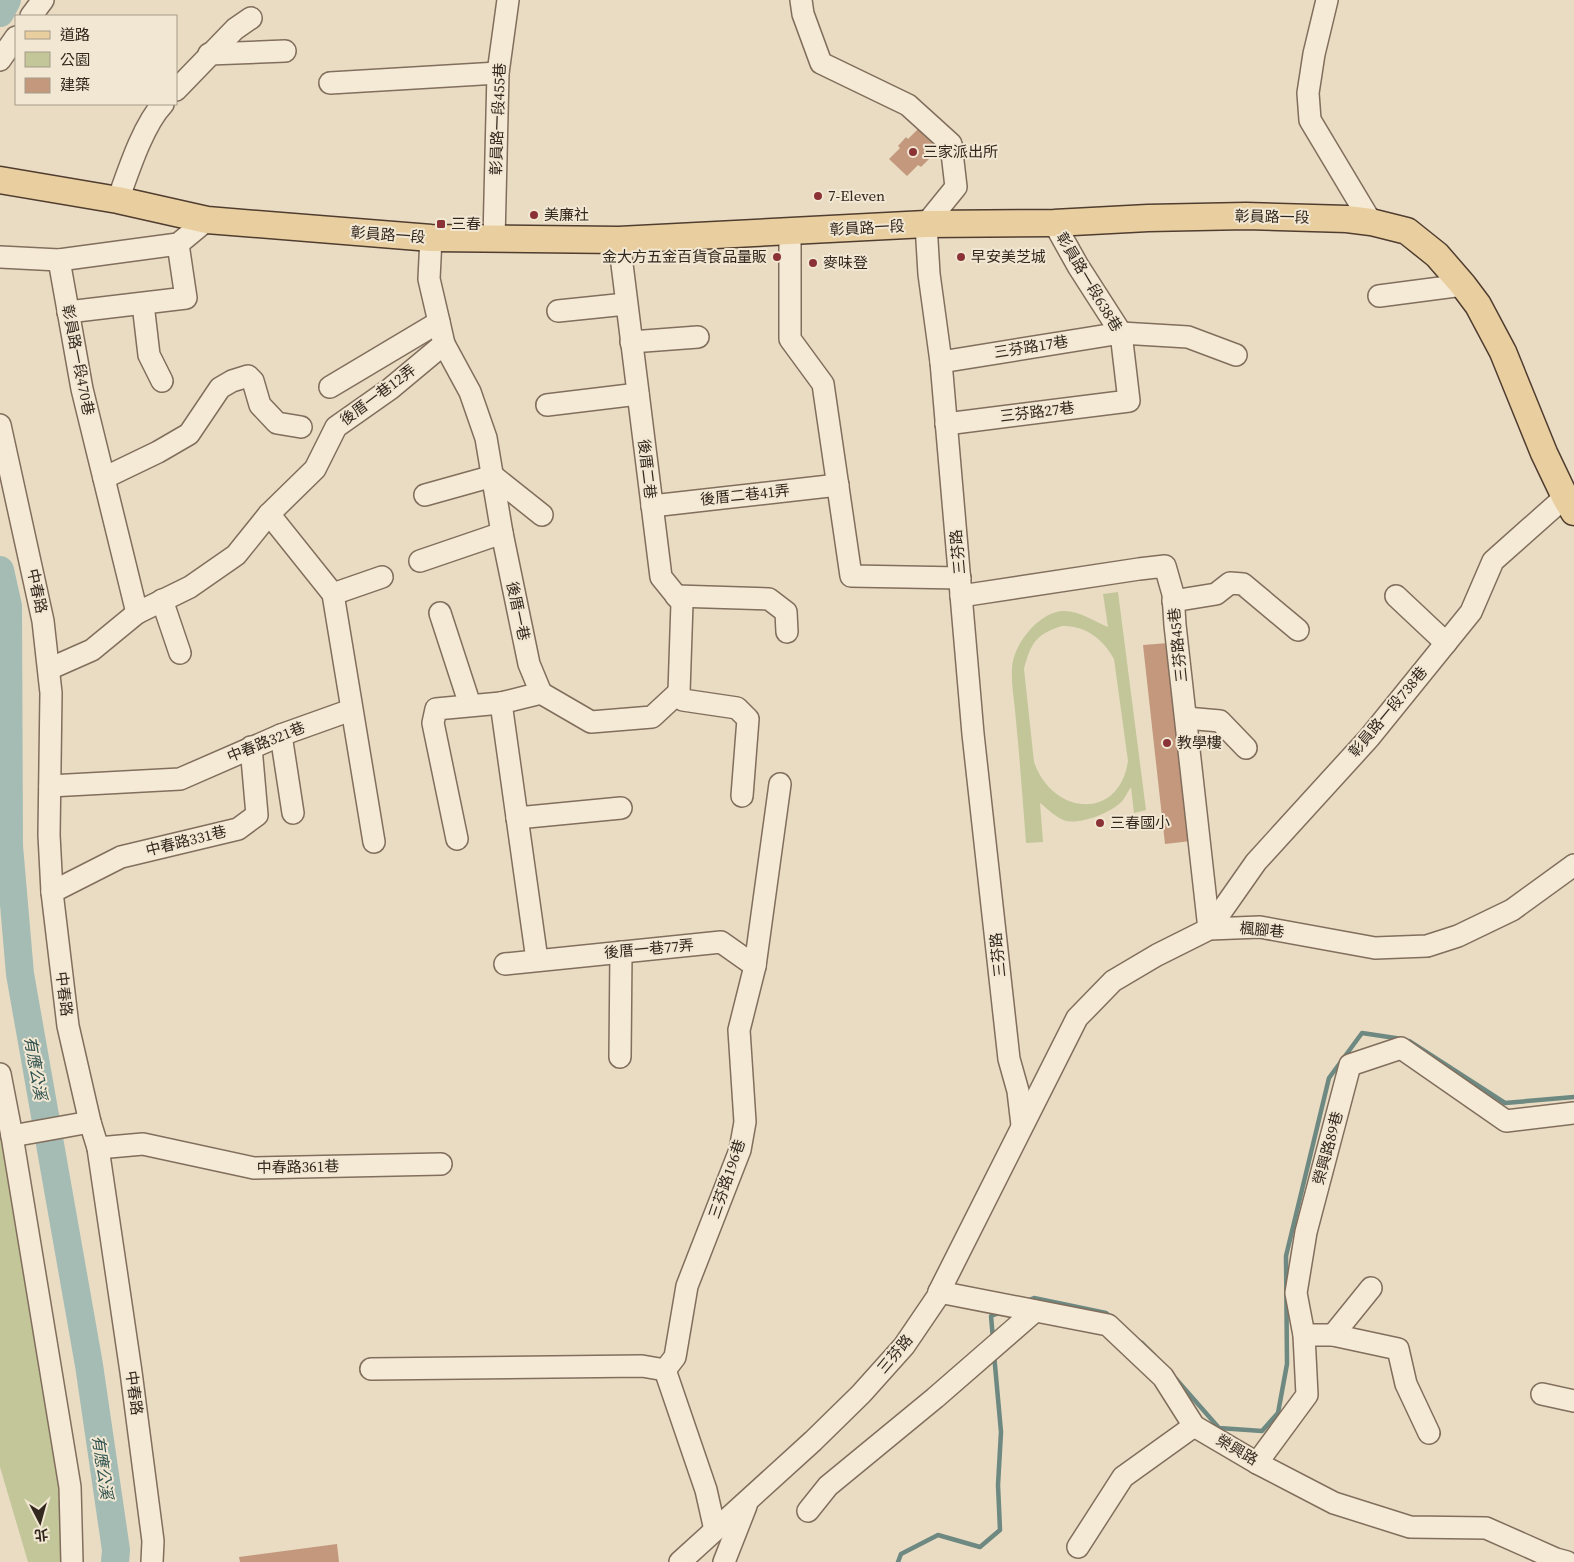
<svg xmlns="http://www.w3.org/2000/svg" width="1574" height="1562" viewBox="0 0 1574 1562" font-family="'Source Serif 4','Noto Sans TC',serif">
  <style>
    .green { fill: #c2c699; fill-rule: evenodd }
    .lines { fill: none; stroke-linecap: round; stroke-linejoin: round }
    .stream { stroke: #6d8981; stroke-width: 4.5 }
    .river { stroke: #a5bcb5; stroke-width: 28 }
    .building { fill: #c3987d }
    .minor-casing { stroke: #816e5c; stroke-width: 24 }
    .major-casing { stroke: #503d30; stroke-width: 29 }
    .minor { stroke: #f5ead6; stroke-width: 21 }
    .major { stroke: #e9cf9f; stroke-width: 26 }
    .poi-dot { fill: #8a3236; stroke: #f1e7d2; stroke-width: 2 }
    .labels { text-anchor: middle; stroke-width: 4; stroke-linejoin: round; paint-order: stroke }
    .street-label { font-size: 15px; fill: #33281e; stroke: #f1e7d2 }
    .poi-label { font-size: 15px; fill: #33281e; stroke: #f1e7d2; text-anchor: start }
    .water-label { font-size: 16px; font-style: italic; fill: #2f514e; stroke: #f1e7d2 }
  </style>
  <rect width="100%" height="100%" fill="#e9dcc3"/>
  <g class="green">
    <path d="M 1118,592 L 1146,810 L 1134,813 L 1131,787 C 1128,791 1126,796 1123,800 C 1112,813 1082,824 1066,821 C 1056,818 1048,809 1040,803 L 1043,842 L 1026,843 C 1023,803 1020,762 1016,721 C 1015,704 1011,685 1012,668 C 1013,645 1038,613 1062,611 C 1078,610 1094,621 1108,627 L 1103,594 ZM 1062,626 C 1085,625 1103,639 1114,659 L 1128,761 C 1119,822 1052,815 1034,762 L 1024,669 C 1031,643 1036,634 1062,626 Z"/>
    <path d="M 0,1096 L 63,1485 L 62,1562 L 28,1562 L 0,1467 Z"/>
  </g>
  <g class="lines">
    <g class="stream">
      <path d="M 1409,1041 L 1505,1103 L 1574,1097"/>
      <path d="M 1027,1301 L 1034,1298 L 1106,1313 L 1111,1317"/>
      <path d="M 993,1339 L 991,1316 L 1002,1312"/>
      <path d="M 1142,1343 L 1154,1355"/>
      <path d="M 1176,1379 L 1219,1428 L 1262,1431 L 1278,1413 L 1287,1364 L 1286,1256 L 1329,1078 L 1362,1033 L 1402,1039"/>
      <path d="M 898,1562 L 901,1554 L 938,1535 L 980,1547 L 1000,1530 L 998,1485 L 1001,1432 L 994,1354"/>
    </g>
    <g class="river">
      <path d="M 0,13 L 7,0"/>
      <path d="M 0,570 L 8,606 L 9,846 L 20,974 L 89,1365 L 116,1550 L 115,1562"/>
    </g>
  </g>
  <g class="building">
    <path d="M 919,128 L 937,145 L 926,156 L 929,159 L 921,167 L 918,165 L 907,176 L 889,159 L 900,148 L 898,146 L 906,137 L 908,139 Z"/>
    <path d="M 1168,643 L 1191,841 L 1165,844 L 1143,645 Z"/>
    <path d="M 337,1544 L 339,1562 L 240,1562 L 239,1557 Z"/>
  </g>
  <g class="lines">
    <g class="minor-casing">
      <g id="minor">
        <path d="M 801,0 L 803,14 L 821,63 L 908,105 L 951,144 L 956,187 L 926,224 L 929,274 L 941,362 L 973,734 L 1009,1059 L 1018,1091 L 1022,1125"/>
        <path d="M 1327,0 L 1314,54 L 1308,93 L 1310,120 L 1371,222"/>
        <path d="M 31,16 L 43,0"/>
        <path d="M 209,54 L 285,51"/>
        <path d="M 0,60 L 16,37"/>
        <path d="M 330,83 L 498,73"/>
        <path d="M 176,90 L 235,29 L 251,18"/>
        <path d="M 118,200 C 128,172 143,125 163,104"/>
        <path d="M 790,232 L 790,339 L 823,384 L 851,576 L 960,578"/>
        <path d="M 431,238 L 429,279 L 439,322 L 444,344 L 470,392 L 486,438 L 502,533 L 529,664 L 541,693 L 501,703 L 537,960"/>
        <path d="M 494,239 L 498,73 L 508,0"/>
        <path d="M 619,240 L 661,577 L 682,603 L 679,692 L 683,700 L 737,708 L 748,719 L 742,796"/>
        <path d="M 0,257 L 59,260 L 178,244 L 207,220"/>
        <path d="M 59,260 L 82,389 L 137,613"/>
        <path d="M 1379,296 L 1463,285"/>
        <path d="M 143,304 L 149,355 L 162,381"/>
        <path d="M 558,311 L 626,304"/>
        <path d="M 68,312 L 186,298 L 178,244"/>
        <path d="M 631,342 L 698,337"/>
        <path d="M 941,362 L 1121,333 L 1188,337 L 1236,355"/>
        <path d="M 330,387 L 439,322"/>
        <path d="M 547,405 L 638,394"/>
        <path d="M 946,424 L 1129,401 L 1121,333 L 1078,266 L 1054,223"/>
        <path d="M 0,425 L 43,621 L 51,693 L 49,835 L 52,892 L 68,1026 L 90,1122 L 98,1148 L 131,1372 L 153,1541 L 152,1562"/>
        <path d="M 104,478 L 158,452 L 189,434 L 220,388 L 232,381 L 248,376 L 253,381 L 260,405 L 277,423 L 301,427"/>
        <path d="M 425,495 L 493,476 L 542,515"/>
        <path d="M 652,506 L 838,485"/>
        <path d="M 269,514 L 333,594 L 374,842"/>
        <path d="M 420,561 L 502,533"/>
        <path d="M 333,594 L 382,577"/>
        <path d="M 676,596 L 769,599 L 786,612 L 787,632"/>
        <path d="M 961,596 L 1139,569 L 1165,566 L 1173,594 L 1175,625 L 1209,929"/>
        <path d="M 1396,596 L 1446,643"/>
        <path d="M 162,600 L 180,653"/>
        <path d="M 1173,601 L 1216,594 L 1230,583 L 1243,584 L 1298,630"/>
        <path d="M 440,613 L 470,705"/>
        <path d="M 49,669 L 92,650 L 137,613 L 190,587 L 236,555 L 269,514 L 315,469 L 336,427 L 390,389 L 444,344"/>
        <path d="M 541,693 L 591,722 L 652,717 L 679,692"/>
        <path d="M 1186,718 L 1220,721 L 1246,748"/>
        <path d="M 281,735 L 293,813"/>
        <path d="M 50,786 L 180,779 L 281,735 L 351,710"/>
        <path d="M 517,818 L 621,808"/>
        <path d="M 457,839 L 433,723 L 436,709 L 501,703"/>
        <path d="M 52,892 L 121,857 L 238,829 L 257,815 L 251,747"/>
        <path d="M 1209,929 L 1256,862 L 1369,738 L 1471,612 L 1493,561 L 1565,497"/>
        <path d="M 505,964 L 721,942 L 755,966"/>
        <path d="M 620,1057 L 621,952"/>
        <path d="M 0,1074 L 12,1136 L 70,1487 L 72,1562"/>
        <path d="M 12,1136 L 90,1122"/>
        <path d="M 98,1148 L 143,1144 L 254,1168 L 441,1164"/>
        <path d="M 939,1292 L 1108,1325 L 1163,1377 L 1194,1426 L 1257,1463 L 1334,1503 L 1410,1527 L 1486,1528 L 1556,1559 L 1567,1562"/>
        <path d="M 1304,1335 L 1333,1335 L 1398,1349 L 1406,1384 L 1429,1433"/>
        <path d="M 1333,1335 L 1371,1288"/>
        <path d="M 371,1369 L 642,1366 L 665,1370"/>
        <path d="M 1542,1394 L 1574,1401"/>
        <path d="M 1257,1463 L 1307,1395 L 1304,1335 L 1296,1293 L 1306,1232 L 1350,1065 L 1401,1048 L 1506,1121 L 1574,1113"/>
        <path d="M 808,1511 L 828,1486 L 935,1398 L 1035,1311"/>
        <path d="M 715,1530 L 706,1490 L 665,1370 L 675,1357 L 687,1286 L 740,1150 L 745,1122 L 739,1030 L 755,966 L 780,784"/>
        <path d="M 1078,1547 L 1123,1477 L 1194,1426"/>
        <path d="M 680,1562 L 813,1441 L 861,1394 L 904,1346 L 940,1293 L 939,1292 L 1077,1018 L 1113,981 L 1157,955 L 1209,929 L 1260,927 L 1375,948 L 1427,946 L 1458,936 L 1512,910 L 1574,865"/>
        <path d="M 724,1562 L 746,1506"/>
      </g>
    </g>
    <g class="major-casing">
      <path id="major" d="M 0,180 L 118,200 L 207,220 L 431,238 L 619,240 L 926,224 L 1054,223 L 1148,218 L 1246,216 L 1347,219 L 1371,222 L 1407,231 L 1437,255 L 1463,285 L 1478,305 L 1503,352 L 1544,453 L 1565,497 L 1574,512"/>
    </g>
    <use href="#minor" class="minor"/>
    <use href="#major" class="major"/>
  </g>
  <g class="poi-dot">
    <circle cx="913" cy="152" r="5"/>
    <circle cx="818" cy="196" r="5"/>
    <circle cx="534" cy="215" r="5"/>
    <rect x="436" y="219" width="10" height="10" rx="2.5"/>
    <circle cx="777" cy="257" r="5"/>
    <circle cx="961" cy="257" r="5"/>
    <circle cx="813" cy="263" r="5"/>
    <circle cx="1167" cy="743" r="5"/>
    <circle cx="1100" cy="823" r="5"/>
  </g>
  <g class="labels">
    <g class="street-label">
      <text transform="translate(498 119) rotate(-88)" y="5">彰員路一段455巷</text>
      <text transform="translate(1272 217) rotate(1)" y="5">彰員路一段</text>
      <text transform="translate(867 228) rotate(-3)" y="5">彰員路一段</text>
      <text transform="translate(388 235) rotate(4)" y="5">彰員路一段</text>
      <text transform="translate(1089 282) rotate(59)" y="5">彰員路一段638巷</text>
      <text transform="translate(1031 347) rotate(-9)" y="5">三芬路17巷</text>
      <text transform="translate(78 360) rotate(79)" y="5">彰員路一段470巷</text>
      <text transform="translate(378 395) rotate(-37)" y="5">後厝一巷12弄</text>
      <text transform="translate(1037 412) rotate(-7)" y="5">三芬路27巷</text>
      <text transform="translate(647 469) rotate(83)" y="5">後厝二巷</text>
      <text transform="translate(745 495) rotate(-6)" y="5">後厝二巷41弄</text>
      <text transform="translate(958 552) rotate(-95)" y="5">三芬路</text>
      <text transform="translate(37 591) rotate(78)" y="5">中春路</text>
      <text transform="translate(518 611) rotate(78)" y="5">後厝一巷</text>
      <text transform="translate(1178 645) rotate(-96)" y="5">三芬路45巷</text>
      <text transform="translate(1388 712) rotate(-50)" y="5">彰員路一段738巷</text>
      <text transform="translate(266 742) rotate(-22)" y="5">中春路321巷</text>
      <text transform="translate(186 841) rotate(-14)" y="5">中春路331巷</text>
      <text transform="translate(1262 930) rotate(5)" y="5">楓腳巷</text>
      <text transform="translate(649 949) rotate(-5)" y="5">後厝一巷77弄</text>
      <text transform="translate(998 955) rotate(-96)" y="5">三芬路</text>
      <text transform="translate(64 994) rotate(83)" y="5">中春路</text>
      <text transform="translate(1328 1148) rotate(-75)" y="5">榮興路89巷</text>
      <text transform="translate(298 1167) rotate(-1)" y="5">中春路361巷</text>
      <text transform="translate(727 1179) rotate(-71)" y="5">三芬路196巷</text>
      <text transform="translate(895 1354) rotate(-50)" y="5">三芬路</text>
      <text transform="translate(134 1393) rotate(82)" y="5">中春路</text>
      <text transform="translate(1237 1450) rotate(30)" y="5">榮興路</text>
    </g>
    <g class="poi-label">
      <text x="923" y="157">三家派出所</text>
      <text x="828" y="201">7-Eleven</text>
      <text x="544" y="220">美廉社</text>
      <text x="451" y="229">三春</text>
      <text x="767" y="262" text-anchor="end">金大方五金百貨食品量販</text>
      <text x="971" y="262">早安美芝城</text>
      <text x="823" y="268">麥味登</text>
      <text x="1177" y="748">教學樓</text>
      <text x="1110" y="828">三春國小</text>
    </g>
    <g class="water-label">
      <text transform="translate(36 1068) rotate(80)" y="6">有應公溪</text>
      <text transform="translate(103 1467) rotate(82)" y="6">有應公溪</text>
    </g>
  </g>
  <rect x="15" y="15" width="162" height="90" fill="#f1e7d2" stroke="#a59b8a"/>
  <rect x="25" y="31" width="25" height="8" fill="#e9cf9f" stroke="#a59b8a"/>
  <text x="60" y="40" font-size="15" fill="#33281e">道路</text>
  <rect x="25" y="52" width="25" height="15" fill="#c2c699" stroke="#a59b8a"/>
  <text x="60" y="65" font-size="15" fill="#33281e">公園</text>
  <rect x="25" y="78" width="25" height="15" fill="#c3987d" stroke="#a59b8a"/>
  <text x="60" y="90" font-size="15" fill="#33281e">建築</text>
  <g transform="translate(40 1522) rotate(174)" stroke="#f1e7d2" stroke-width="4" paint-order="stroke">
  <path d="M0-4L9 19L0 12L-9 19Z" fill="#33281e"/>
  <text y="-8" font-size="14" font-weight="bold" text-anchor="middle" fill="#33281e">北</text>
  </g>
</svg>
